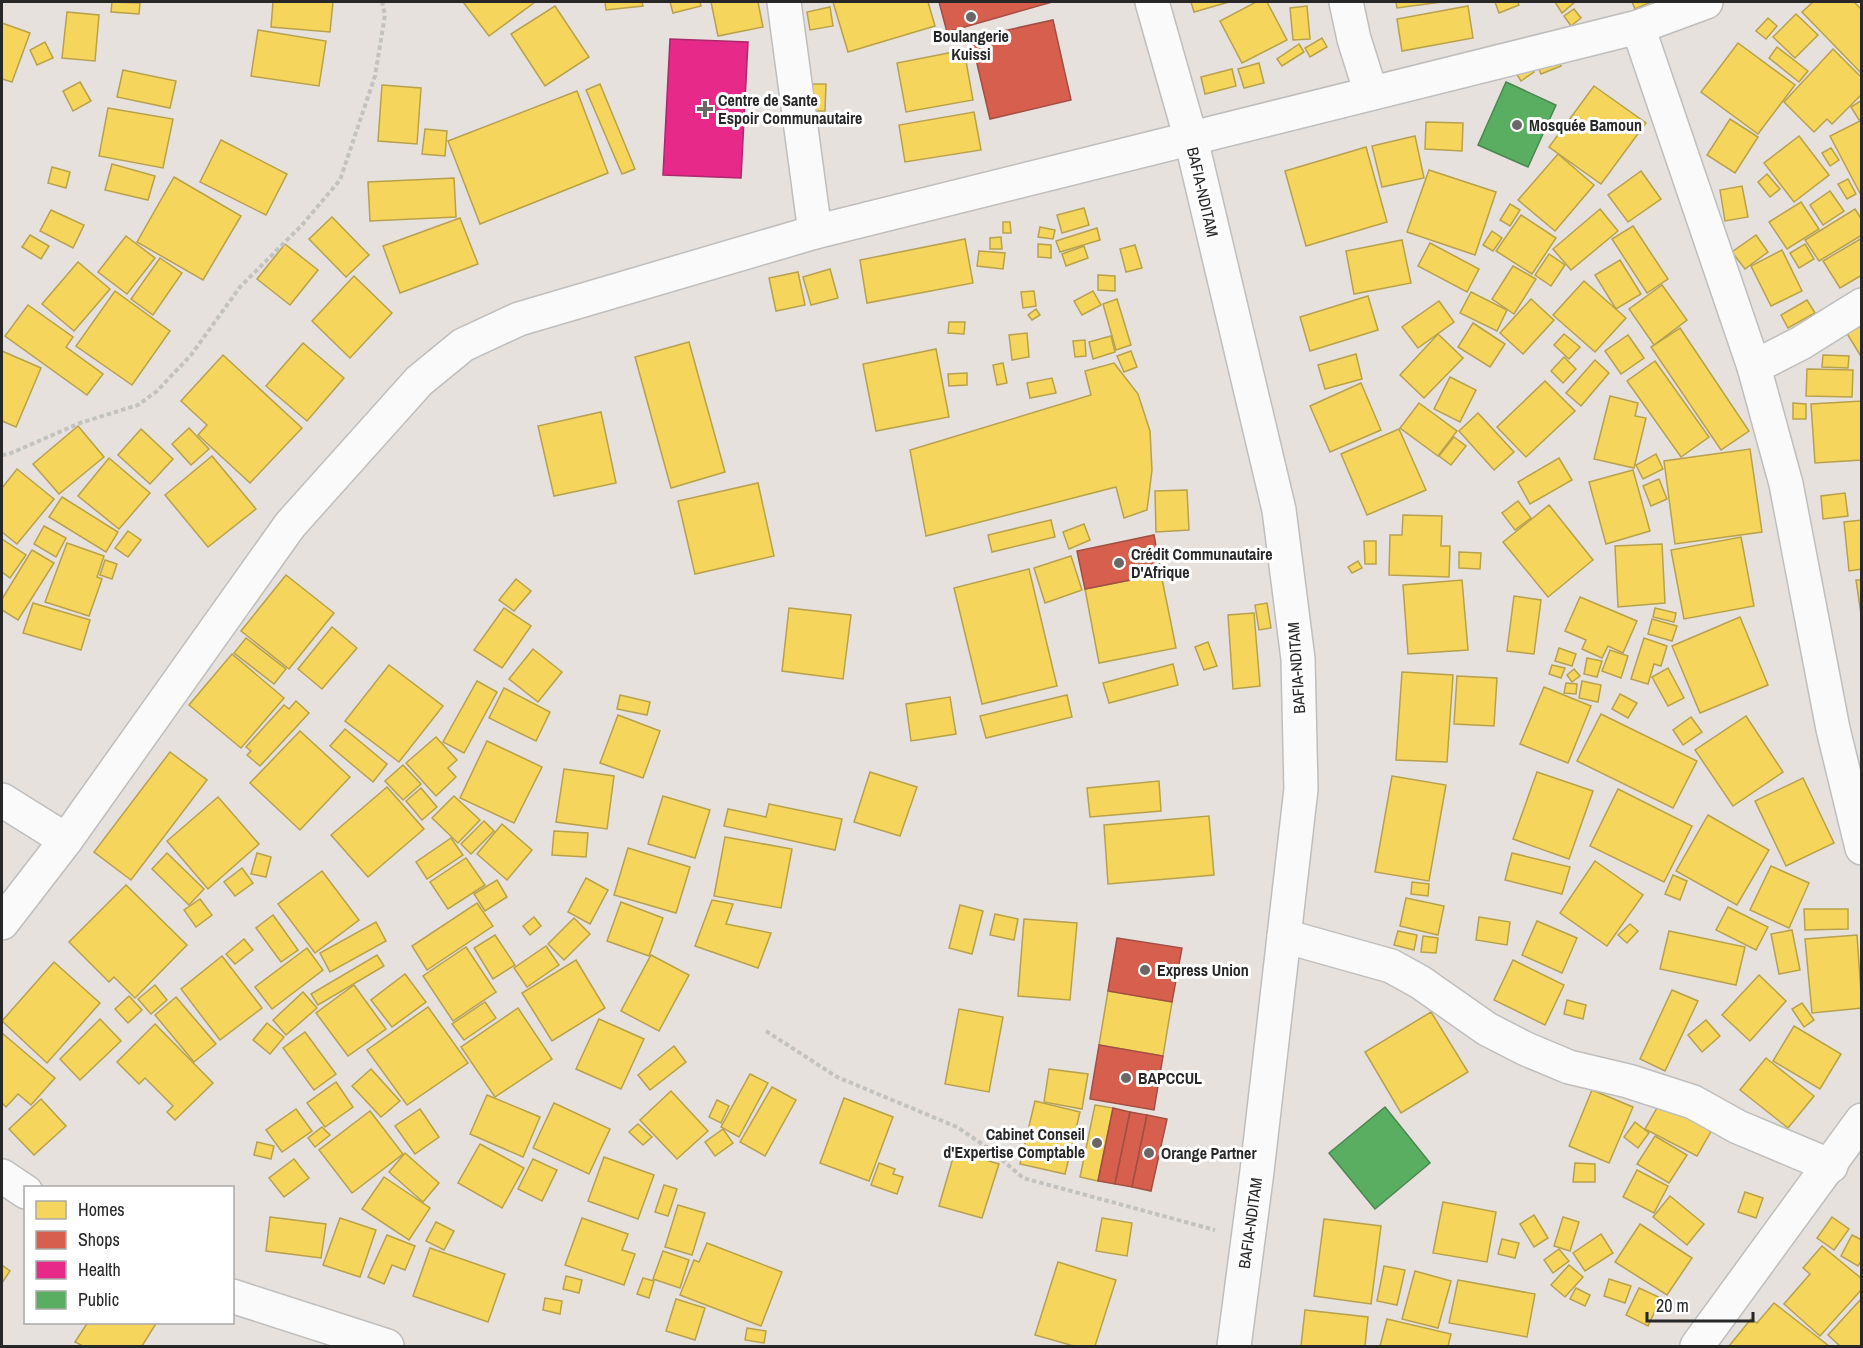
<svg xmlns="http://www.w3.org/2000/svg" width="1863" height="1348" viewBox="0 0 1863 1348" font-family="'Archivo Narrow',sans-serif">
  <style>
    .homes { fill: #f6d55c; stroke: #b8a14c; stroke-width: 1.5 }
    .shops { fill: #d6604d; stroke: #a24f42; stroke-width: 1.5 }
    .health { fill: #e7298a; stroke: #ad286c; stroke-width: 1.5 }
    .public { fill: #5aae61; stroke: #4b8650; stroke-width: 1.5 }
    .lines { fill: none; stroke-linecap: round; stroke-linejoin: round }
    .street-casing { stroke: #bfbebe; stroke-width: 36 }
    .secondary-casing { stroke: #bfbebe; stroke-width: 36 }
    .path { stroke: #c2c2c1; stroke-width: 4; stroke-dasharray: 4.5 3; stroke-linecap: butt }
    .street { stroke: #fbfafa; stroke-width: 33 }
    .secondary { stroke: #fbfafa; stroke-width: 33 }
    .poi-dot { fill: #6a6866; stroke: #fff; stroke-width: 2 }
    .labels { text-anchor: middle; stroke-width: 6; stroke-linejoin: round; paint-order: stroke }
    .poi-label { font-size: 16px; font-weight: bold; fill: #272727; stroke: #fff; text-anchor: start }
    .street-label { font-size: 16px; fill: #272727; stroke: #fff }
  </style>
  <rect width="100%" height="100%" fill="#e6e1dc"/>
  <g class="homes">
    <path d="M 112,2 L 140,3 L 139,14 L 111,12 Z"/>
    <path d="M 273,2 L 333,2 L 330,32 L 271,27 Z"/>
    <path d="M 463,2 L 535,2 L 489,36 Z"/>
    <path d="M 605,2 L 642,2 L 643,6 L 606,10 Z"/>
    <path d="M 670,2 L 700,2 L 701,6 L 673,13 Z"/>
    <path d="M 711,2 L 758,2 L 763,27 L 718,36 Z"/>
    <path d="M 833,2 L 928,2 L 935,26 L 848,52 Z"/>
    <path d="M 1191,2 L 1229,2 L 1194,12 Z"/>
    <path d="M 1256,2 L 1267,2 L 1287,40 L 1242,63 L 1220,21 Z"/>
    <path d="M 1396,2 L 1442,2 L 1397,8 Z"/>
    <path d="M 1495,2 L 1518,2 L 1519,5 L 1499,13 Z"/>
    <path d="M 1555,2 L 1575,2 L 1562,13 Z"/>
    <path d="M 1632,2 L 1651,2 L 1635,9 Z"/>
    <path d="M 1813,2 L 1854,2 L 1862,10 L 1862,74 L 1802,12 Z"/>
    <path d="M 555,6 L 589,57 L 545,86 L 511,34 Z"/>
    <path d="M 1307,6 L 1310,39 L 1293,40 L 1290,8 Z"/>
    <path d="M 1468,6 L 1473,38 L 1402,51 L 1397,19 Z"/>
    <path d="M 830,7 L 833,26 L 810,30 L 807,12 Z"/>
    <path d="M 1574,9 L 1581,18 L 1571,26 L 1564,16 Z"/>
    <path d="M 67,12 L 99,15 L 95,61 L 62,58 Z"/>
    <path d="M 1796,14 L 1818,35 L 1795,58 L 1773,37 Z"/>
    <path d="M 1768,18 L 1777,26 L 1766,39 L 1756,31 Z"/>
    <path d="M 2,23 L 30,33 L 12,82 L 2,79 Z"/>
    <path d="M 258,30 L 326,41 L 319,86 L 251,76 Z"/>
    <path d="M 1322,38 L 1327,47 L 1310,57 L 1305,48 Z"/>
    <path d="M 45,42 L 53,58 L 37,65 L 30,50 Z"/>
    <path d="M 1738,43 L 1795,85 L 1758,134 L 1701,92 Z"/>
    <path d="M 1299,44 L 1304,52 L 1282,66 L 1277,59 Z"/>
    <path d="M 1777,47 L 1808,71 L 1799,82 L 1769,58 Z"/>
    <path d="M 1833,49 L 1862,78 L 1862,94 L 1832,124 L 1827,119 L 1814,132 L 1784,102 Z"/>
    <path d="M 964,50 L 973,100 L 906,112 L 897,63 Z"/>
    <path d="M 1556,54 L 1561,66 L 1541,74 L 1536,62 Z"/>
    <path d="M 1527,61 L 1534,72 L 1521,81 L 1514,70 Z"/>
    <path d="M 1259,63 L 1264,83 L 1244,88 L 1238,69 Z"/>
    <path d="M 1232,69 L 1236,86 L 1205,94 L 1201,77 Z"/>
    <path d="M 123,70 L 176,81 L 170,108 L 117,97 Z"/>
    <path d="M 80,82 L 91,101 L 73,111 L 63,91 Z"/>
    <path d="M 600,84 L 635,169 L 622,174 L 586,90 Z"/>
    <path d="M 812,84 L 826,84 L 825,111 L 811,111 Z"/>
    <path d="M 382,85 L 421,88 L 417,144 L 378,141 Z"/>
    <path d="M 1594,86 L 1646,123 L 1601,184 L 1549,147 Z"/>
    <path d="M 577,91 L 608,173 L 480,224 L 448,141 Z"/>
    <path d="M 1862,100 L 1862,118 L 1859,120 L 1851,107 Z"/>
    <path d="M 108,108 L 173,119 L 163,168 L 99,156 Z"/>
    <path d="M 974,112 L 981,150 L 905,162 L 899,125 Z"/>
    <path d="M 1730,119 L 1758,137 L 1735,173 L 1707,155 Z"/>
    <path d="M 1862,120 L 1862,197 L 1830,136 Z"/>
    <path d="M 1426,122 L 1463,123 L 1462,151 L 1425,149 Z"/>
    <path d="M 425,129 L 447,131 L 445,156 L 422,154 Z"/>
    <path d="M 1415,136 L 1424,178 L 1382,187 L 1372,146 Z"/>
    <path d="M 1799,136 L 1829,175 L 1794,202 L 1764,163 Z"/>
    <path d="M 221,140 L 287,174 L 266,215 L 200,182 Z"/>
    <path d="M 1366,147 L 1387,222 L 1306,246 L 1285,171 Z"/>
    <path d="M 1831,148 L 1839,160 L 1830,166 L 1822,153 Z"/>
    <path d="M 1558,154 L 1594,185 L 1555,231 L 1518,200 Z"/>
    <path d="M 112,164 L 155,176 L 148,200 L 105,190 Z"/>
    <path d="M 52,167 L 70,172 L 66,188 L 48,183 Z"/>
    <path d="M 1429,170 L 1496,192 L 1475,255 L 1407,232 Z"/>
    <path d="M 1641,171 L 1661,199 L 1628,222 L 1608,195 Z"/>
    <path d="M 1767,174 L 1780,189 L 1770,197 L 1758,182 Z"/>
    <path d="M 174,177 L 241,216 L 203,280 L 137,242 Z"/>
    <path d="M 454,178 L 456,217 L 370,221 L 368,182 Z"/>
    <path d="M 1848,179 L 1856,194 L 1847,199 L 1838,184 Z"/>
    <path d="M 1742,186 L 1748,217 L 1725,221 L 1720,190 Z"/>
    <path d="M 1830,191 L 1844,211 L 1823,225 L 1810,205 Z"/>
    <path d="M 1801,202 L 1819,229 L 1787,249 L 1769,222 Z"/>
    <path d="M 1510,204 L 1520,210 L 1510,226 L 1500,220 Z"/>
    <path d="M 1084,208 L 1089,225 L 1062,233 L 1057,215 Z"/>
    <path d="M 1600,209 L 1618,231 L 1571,270 L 1553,249 Z"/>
    <path d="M 1855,209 L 1862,220 L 1862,235 L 1819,261 L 1805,240 Z"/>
    <path d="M 51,210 L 84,225 L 73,248 L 40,231 Z"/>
    <path d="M 1521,215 L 1556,238 L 1532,274 L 1496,251 Z"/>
    <path d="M 332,217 L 369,255 L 346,277 L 309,239 Z"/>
    <path d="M 460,218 L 478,264 L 400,293 L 383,246 Z"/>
    <path d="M 1003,222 L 1010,222 L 1011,233 L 1003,233 Z"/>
    <path d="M 1633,226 L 1668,279 L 1647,293 L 1612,239 Z"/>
    <path d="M 1040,227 L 1055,230 L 1053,239 L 1038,237 Z"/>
    <path d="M 1097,228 L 1100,240 L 1060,252 L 1056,241 Z"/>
    <path d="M 1492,231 L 1502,238 L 1493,251 L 1483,245 Z"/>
    <path d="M 30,235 L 49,246 L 41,259 L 22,247 Z"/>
    <path d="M 1756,235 L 1768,252 L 1745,269 L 1732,252 Z"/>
    <path d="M 126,236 L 155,258 L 127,294 L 98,272 Z"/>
    <path d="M 1001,237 L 1002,249 L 990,249 L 990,238 Z"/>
    <path d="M 1862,238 L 1862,275 L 1840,288 L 1823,261 Z"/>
    <path d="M 965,239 L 973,283 L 867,303 L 860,260 Z"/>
    <path d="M 1402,240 L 1411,283 L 1354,294 L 1346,251 Z"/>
    <path d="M 1430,243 L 1479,269 L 1467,292 L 1418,266 Z"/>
    <path d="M 285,244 L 318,270 L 290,305 L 257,279 Z"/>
    <path d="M 1038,244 L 1051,245 L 1051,258 L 1038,257 Z"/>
    <path d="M 1805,244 L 1814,259 L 1799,268 L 1790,253 Z"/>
    <path d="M 1135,245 L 1142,268 L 1126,272 L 1120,249 Z"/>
    <path d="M 1084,246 L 1088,258 L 1066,266 L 1062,254 Z"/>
    <path d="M 1782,250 L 1802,291 L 1771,306 L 1751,266 Z"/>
    <path d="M 979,251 L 1005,253 L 1003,269 L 977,266 Z"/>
    <path d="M 1549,254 L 1565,265 L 1551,286 L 1535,275 Z"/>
    <path d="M 160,258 L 182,273 L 153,315 L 131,299 Z"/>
    <path d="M 1620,260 L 1641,294 L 1616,309 L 1595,275 Z"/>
    <path d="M 78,262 L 110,289 L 74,331 L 42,304 Z"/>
    <path d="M 1513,266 L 1536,279 L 1514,314 L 1492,299 Z"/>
    <path d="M 830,269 L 838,298 L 811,305 L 803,277 Z"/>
    <path d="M 798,272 L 805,305 L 776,311 L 769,278 Z"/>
    <path d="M 1098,275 L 1115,276 L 1115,291 L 1098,290 Z"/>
    <path d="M 354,276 L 392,313 L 350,358 L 312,321 Z"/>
    <path d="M 1584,281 L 1626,318 L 1595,352 L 1553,315 Z"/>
    <path d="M 1662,285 L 1687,320 L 1654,345 L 1629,309 Z"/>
    <path d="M 115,291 L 170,331 L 132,385 L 76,346 Z"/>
    <path d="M 1034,291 L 1036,306 L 1023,308 L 1021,292 Z"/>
    <path d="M 1093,291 L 1101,305 L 1082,315 L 1074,301 Z"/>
    <path d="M 1471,292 L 1507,310 L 1497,331 L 1460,313 Z"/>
    <path d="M 1368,296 L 1378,330 L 1310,351 L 1300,317 Z"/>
    <path d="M 1117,299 L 1131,345 L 1116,350 L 1103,304 Z"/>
    <path d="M 1531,299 L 1554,320 L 1523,354 L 1500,333 Z"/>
    <path d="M 1807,300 L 1815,313 L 1788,328 L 1781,315 Z"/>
    <path d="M 1439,301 L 1454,322 L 1418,348 L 1402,327 Z"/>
    <path d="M 28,305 L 73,337 L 66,347 L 103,374 L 87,395 L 5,336 Z"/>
    <path d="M 1036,309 L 1040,315 L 1032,320 L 1028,315 Z"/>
    <path d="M 1862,316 L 1862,358 L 1843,327 Z"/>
    <path d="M 949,322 L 965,322 L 964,334 L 948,333 Z"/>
    <path d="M 1473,323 L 1505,344 L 1490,367 L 1458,347 Z"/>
    <path d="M 1680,328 L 1749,431 L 1721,450 L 1651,347 Z"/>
    <path d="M 1027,333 L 1029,357 L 1012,360 L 1009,335 Z"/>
    <path d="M 1438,334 L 1463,358 L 1424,398 L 1400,375 Z"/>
    <path d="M 1564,334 L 1580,347 L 1569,359 L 1554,345 Z"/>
    <path d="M 1628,335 L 1644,358 L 1621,374 L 1605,351 Z"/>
    <path d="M 1111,336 L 1115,352 L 1093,359 L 1089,342 Z"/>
    <path d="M 1085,340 L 1086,356 L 1075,357 L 1073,341 Z"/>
    <path d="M 689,342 L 725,472 L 671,488 L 635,357 Z"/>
    <path d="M 303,343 L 344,378 L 307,421 L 266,386 Z"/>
    <path d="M 936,349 L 949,417 L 876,431 L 863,364 Z"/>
    <path d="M 2,351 L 41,368 L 16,427 L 2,421 Z"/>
    <path d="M 1131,351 L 1137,367 L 1124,372 L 1117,356 Z"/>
    <path d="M 1356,354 L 1362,379 L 1325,389 L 1318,365 Z"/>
    <path d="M 223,355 L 302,428 L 250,483 L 198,435 L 207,425 L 181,401 Z"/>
    <path d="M 1823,355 L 1849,356 L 1848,368 L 1822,367 Z"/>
    <path d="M 1564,357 L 1576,369 L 1563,383 L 1551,371 Z"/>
    <path d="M 1595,360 L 1609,373 L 1581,406 L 1566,393 Z"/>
    <path d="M 1655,361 L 1709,437 L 1681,457 L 1627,381 Z"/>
    <path d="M 1003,363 L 1007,383 L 997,385 L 993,365 Z"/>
    <path d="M 1114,363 L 1138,394 L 1150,431 L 1152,470 L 1147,510 L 1124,518 L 1116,487 L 926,536 L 910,450 L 1091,395 L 1085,371 Z"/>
    <path d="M 1807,369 L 1853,370 L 1852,397 L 1806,396 Z"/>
    <path d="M 967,373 L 967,385 L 949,386 L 948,374 Z"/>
    <path d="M 1450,377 L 1476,390 L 1460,422 L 1434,409 Z"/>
    <path d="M 1052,378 L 1056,393 L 1030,398 L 1027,383 Z"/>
    <path d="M 1545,381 L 1575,411 L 1526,457 L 1497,427 Z"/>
    <path d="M 1361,383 L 1381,430 L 1330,452 L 1310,406 Z"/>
    <path d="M 1610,396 L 1638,403 L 1635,416 L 1646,418 L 1634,468 L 1594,459 Z"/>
    <path d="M 1862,401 L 1862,460 L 1815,463 L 1811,404 Z"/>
    <path d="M 1419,403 L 1457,431 L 1438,456 L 1400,428 Z"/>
    <path d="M 1793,403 L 1806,404 L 1806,419 L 1793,419 Z"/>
    <path d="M 601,412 L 616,483 L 554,496 L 538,426 Z"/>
    <path d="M 1478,413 L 1514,452 L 1494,470 L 1459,431 Z"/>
    <path d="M 78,426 L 104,457 L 59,494 L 33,464 Z"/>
    <path d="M 189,428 L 209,449 L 191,465 L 172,444 Z"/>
    <path d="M 141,429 L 173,459 L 150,484 L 118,455 Z"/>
    <path d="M 1399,429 L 1426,490 L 1367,515 L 1341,454 Z"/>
    <path d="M 1454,437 L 1466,446 L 1451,465 L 1439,456 Z"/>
    <path d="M 1750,449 L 1762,532 L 1675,544 L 1664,461 Z"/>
    <path d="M 1656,454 L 1663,469 L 1643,479 L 1636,465 Z"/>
    <path d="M 212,456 L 256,509 L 208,547 L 165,495 Z"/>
    <path d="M 109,458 L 150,493 L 119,529 L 78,496 Z"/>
    <path d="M 1559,458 L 1572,480 L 1530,504 L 1518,482 Z"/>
    <path d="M 17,469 L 54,499 L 17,544 L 2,532 L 2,488 Z"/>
    <path d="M 1633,470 L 1650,531 L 1606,544 L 1589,482 Z"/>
    <path d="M 1659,479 L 1667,499 L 1651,506 L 1643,486 Z"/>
    <path d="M 758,483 L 774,556 L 695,574 L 678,501 Z"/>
    <path d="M 1187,490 L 1189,530 L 1156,532 L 1155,491 Z"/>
    <path d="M 1845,493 L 1848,516 L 1823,519 L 1821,496 Z"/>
    <path d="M 62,497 L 118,532 L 106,552 L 49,517 Z"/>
    <path d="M 1518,501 L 1531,518 L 1515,530 L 1502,513 Z"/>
    <path d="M 1549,505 L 1593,560 L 1548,597 L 1503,542 Z"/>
    <path d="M 1403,515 L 1442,516 L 1441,546 L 1450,546 L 1449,577 L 1389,575 L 1390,535 L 1402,535 Z"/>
    <path d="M 1051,520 L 1055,537 L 992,552 L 988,535 Z"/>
    <path d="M 1862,520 L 1862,569 L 1849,571 L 1844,522 Z"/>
    <path d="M 1084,524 L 1090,540 L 1069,549 L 1063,532 Z"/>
    <path d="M 44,526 L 66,538 L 56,557 L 34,544 Z"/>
    <path d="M 128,531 L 141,540 L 128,557 L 115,548 Z"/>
    <path d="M 1741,537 L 1754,606 L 1684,619 L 1671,550 Z"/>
    <path d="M 2,539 L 26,555 L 10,578 L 2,572 Z"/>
    <path d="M 1364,541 L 1376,541 L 1376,564 L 1365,564 Z"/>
    <path d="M 67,543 L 104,556 L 97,577 L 102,579 L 89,616 L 45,602 Z"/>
    <path d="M 1662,544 L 1665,603 L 1618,607 L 1615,546 Z"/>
    <path d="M 32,550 L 54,563 L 18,620 L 2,610 L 2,599 Z"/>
    <path d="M 1459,552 L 1481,553 L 1480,569 L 1459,568 Z"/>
    <path d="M 1071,556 L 1082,590 L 1045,603 L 1034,568 Z"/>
    <path d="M 105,560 L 117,564 L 112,579 L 100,575 Z"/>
    <path d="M 1358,561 L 1362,568 L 1352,573 L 1348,567 Z"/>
    <path d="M 1029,569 L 1057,686 L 982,704 L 954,588 Z"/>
    <path d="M 1161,574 L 1176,648 L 1099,663 L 1085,589 Z"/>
    <path d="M 286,575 L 334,613 L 289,669 L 241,631 Z"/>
    <path d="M 516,579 L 531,591 L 514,611 L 499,600 Z"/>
    <path d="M 1462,580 L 1468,650 L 1408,654 L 1403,585 Z"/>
    <path d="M 1856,580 L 1862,580 L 1862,621 Z"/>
    <path d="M 1514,596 L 1541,600 L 1534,654 L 1507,651 Z"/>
    <path d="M 1580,597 L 1637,621 L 1623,653 L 1608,646 L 1602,658 L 1582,649 L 1586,640 L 1565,631 Z"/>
    <path d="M 33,603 L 90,620 L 81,650 L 23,633 Z"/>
    <path d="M 1267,603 L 1271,628 L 1259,630 L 1255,605 Z"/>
    <path d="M 504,608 L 531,626 L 502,668 L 474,650 Z"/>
    <path d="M 789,608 L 851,615 L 843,679 L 782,671 Z"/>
    <path d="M 1655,608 L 1676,613 L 1674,622 L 1653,617 Z"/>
    <path d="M 1254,613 L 1260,686 L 1233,689 L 1228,615 Z"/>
    <path d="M 1740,617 L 1768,685 L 1700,713 L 1672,646 Z"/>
    <path d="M 1652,619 L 1677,626 L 1672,641 L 1648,634 Z"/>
    <path d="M 332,627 L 357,648 L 322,689 L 298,669 Z"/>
    <path d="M 246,638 L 286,669 L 274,684 L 234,653 Z"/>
    <path d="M 1644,638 L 1667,646 L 1661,666 L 1654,664 L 1648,684 L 1631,679 Z"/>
    <path d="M 1208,642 L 1217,666 L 1204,670 L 1195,647 Z"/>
    <path d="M 1559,648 L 1576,654 L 1572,666 L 1555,661 Z"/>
    <path d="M 533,649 L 562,672 L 538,702 L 509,679 Z"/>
    <path d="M 1610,650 L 1628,656 L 1621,678 L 1602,671 Z"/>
    <path d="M 232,654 L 284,698 L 241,748 L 189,705 Z"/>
    <path d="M 1587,658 L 1602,661 L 1597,677 L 1584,674 Z"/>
    <path d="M 1173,664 L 1178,685 L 1109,703 L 1103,683 Z"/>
    <path d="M 389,665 L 443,706 L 399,762 L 345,721 Z"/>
    <path d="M 1552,665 L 1565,668 L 1561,678 L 1549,674 Z"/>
    <path d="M 1668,668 L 1684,698 L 1668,706 L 1652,677 Z"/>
    <path d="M 1574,669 L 1580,676 L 1572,682 L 1567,675 Z"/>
    <path d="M 1402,672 L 1453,675 L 1447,762 L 1396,760 Z"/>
    <path d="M 1457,676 L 1497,678 L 1494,726 L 1454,724 Z"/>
    <path d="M 477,681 L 497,692 L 464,753 L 443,742 Z"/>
    <path d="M 1582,681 L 1601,685 L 1598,702 L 1579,698 Z"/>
    <path d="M 1566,683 L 1577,684 L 1576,694 L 1564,693 Z"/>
    <path d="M 1544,687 L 1591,706 L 1568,763 L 1520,744 Z"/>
    <path d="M 504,688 L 550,712 L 536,741 L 489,718 Z"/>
    <path d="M 1620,694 L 1637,703 L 1628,718 L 1612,709 Z"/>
    <path d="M 620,695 L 650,702 L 647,715 L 617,709 Z"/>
    <path d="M 1067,695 L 1072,717 L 986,738 L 980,716 Z"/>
    <path d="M 950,697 L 956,734 L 911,741 L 906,704 Z"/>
    <path d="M 296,701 L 309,713 L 260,766 L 247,755 L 251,751 L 246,747 L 284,705 L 289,709 Z"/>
    <path d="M 1601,714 L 1697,761 L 1673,808 L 1577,761 Z"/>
    <path d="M 618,715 L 660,731 L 643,778 L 600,763 Z"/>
    <path d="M 1746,716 L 1783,772 L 1733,806 L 1695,750 Z"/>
    <path d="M 1691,717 L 1702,732 L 1683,745 L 1673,730 Z"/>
    <path d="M 345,729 L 387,764 L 373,782 L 330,746 Z"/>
    <path d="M 300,731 L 350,777 L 300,830 L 250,783 Z"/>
    <path d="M 436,737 L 457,760 L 448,768 L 456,777 L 436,796 L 406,763 Z"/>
    <path d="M 487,741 L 542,767 L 514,823 L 460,798 Z"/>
    <path d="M 170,752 L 207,780 L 131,880 L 94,852 Z"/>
    <path d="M 403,765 L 421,784 L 403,800 L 385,781 Z"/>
    <path d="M 564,769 L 614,776 L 607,829 L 556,822 Z"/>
    <path d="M 870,772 L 917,787 L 900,836 L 854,822 Z"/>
    <path d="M 1537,772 L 1593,791 L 1569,859 L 1513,839 Z"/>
    <path d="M 1392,776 L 1446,785 L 1429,881 L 1375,872 Z"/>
    <path d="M 1803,778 L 1834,843 L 1786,866 L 1755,801 Z"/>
    <path d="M 1159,781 L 1161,811 L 1090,817 L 1087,788 Z"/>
    <path d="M 387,787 L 424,829 L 368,877 L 331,835 Z"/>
    <path d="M 421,788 L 437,807 L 422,820 L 406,801 Z"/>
    <path d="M 1618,789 L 1692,826 L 1664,882 L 1590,846 Z"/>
    <path d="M 454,796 L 480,820 L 458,843 L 432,818 Z"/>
    <path d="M 663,796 L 710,810 L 695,858 L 648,844 Z"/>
    <path d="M 218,797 L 259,844 L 208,889 L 167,841 Z"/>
    <path d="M 769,804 L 842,819 L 835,850 L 724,826 L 728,809 L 766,817 Z"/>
    <path d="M 1708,815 L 1769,850 L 1737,905 L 1676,871 Z"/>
    <path d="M 1209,816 L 1214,875 L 1108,884 L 1104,825 Z"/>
    <path d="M 484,821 L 494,831 L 471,854 L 461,844 Z"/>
    <path d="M 502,824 L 532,850 L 507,880 L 477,854 Z"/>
    <path d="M 554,831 L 588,833 L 586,857 L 552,855 Z"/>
    <path d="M 725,837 L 792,849 L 781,908 L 714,896 Z"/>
    <path d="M 451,838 L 463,855 L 427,879 L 416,862 Z"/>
    <path d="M 628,848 L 690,867 L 676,913 L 614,895 Z"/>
    <path d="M 167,853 L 204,889 L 189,905 L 152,869 Z"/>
    <path d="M 257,853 L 271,857 L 266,877 L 251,874 Z"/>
    <path d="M 1512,853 L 1570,867 L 1562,894 L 1505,880 Z"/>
    <path d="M 466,858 L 485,885 L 448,909 L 430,882 Z"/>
    <path d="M 1595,861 L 1643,895 L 1607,946 L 1560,913 Z"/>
    <path d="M 1771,866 L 1809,883 L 1789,928 L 1750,910 Z"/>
    <path d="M 242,868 L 253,883 L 235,896 L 224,882 Z"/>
    <path d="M 322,871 L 359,920 L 315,953 L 278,904 Z"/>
    <path d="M 1673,875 L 1687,881 L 1680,900 L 1665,894 Z"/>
    <path d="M 586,878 L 608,890 L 590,924 L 568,912 Z"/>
    <path d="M 497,880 L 507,897 L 485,911 L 474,894 Z"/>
    <path d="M 1412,882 L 1429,884 L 1428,896 L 1411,894 Z"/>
    <path d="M 126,885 L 187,945 L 135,998 L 114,977 L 109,982 L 69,942 Z"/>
    <path d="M 1406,898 L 1444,906 L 1438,935 L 1400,926 Z"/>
    <path d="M 200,899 L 212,915 L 196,927 L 184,910 Z"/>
    <path d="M 712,900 L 733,904 L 726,924 L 771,933 L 758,968 L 695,946 Z"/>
    <path d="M 621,902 L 663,918 L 649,956 L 607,941 Z"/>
    <path d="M 477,903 L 493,926 L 427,970 L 412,946 Z"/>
    <path d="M 960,905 L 983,911 L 972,954 L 949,948 Z"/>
    <path d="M 1728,907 L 1768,927 L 1756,950 L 1716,930 Z"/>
    <path d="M 1804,909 L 1848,909 L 1848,929 L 1805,930 Z"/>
    <path d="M 995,914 L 1018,919 L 1014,940 L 990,935 Z"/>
    <path d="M 273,915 L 298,950 L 281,962 L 256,928 Z"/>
    <path d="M 534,917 L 541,926 L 530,935 L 523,926 Z"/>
    <path d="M 1479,917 L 1510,922 L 1507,945 L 1476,940 Z"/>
    <path d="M 574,918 L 590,934 L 564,960 L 548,944 Z"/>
    <path d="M 1024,919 L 1077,923 L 1070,1000 L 1018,996 Z"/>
    <path d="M 1537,921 L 1577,938 L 1562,973 L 1522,955 Z"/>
    <path d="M 376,922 L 386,941 L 330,972 L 320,953 Z"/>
    <path d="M 1630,924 L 1638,931 L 1627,943 L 1618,935 Z"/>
    <path d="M 1792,930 L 1800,970 L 1779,974 L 1771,934 Z"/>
    <path d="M 1398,931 L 1417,935 L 1414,950 L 1394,945 Z"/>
    <path d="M 1669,931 L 1745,947 L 1736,985 L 1660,969 Z"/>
    <path d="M 495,935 L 515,965 L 493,979 L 474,948 Z"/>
    <path d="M 1857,935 L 1862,1008 L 1812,1013 L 1805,939 Z"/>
    <path d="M 1423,936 L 1438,938 L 1436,953 L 1421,952 Z"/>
    <path d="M 244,939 L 253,950 L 235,964 L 226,954 Z"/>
    <path d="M 546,946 L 559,965 L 527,987 L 514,968 Z"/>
    <path d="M 466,947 L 496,992 L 453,1021 L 423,976 Z"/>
    <path d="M 307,948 L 323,970 L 272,1009 L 255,987 Z"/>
    <path d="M 377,955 L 384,966 L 318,1005 L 311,994 Z"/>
    <path d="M 651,955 L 689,975 L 659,1031 L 621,1011 Z"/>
    <path d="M 222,956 L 262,1008 L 220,1040 L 181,989 Z"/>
    <path d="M 576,960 L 605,1008 L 552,1041 L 522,993 Z"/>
    <path d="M 1513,960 L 1564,985 L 1545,1025 L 1494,1000 Z"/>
    <path d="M 54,962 L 100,1003 L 47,1063 L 2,1021 Z"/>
    <path d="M 405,974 L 426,1002 L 392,1027 L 371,1000 Z"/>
    <path d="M 1759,975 L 1786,1001 L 1750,1041 L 1722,1015 Z"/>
    <path d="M 155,985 L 167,1000 L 151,1014 L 138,999 Z"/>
    <path d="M 354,985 L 386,1029 L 348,1056 L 316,1013 Z"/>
    <path d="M 1672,990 L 1698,1001 L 1665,1071 L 1640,1059 Z"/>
    <path d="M 1108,991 L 1172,1002 L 1163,1056 L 1099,1045 Z"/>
    <path d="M 303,992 L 317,1008 L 286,1035 L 273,1020 Z"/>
    <path d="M 129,996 L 142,1010 L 128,1023 L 115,1009 Z"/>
    <path d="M 176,997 L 216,1044 L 194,1062 L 155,1015 Z"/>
    <path d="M 1567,1000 L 1586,1005 L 1583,1019 L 1564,1014 Z"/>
    <path d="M 485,1002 L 496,1018 L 464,1040 L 452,1024 Z"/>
    <path d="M 1802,1003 L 1814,1020 L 1804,1027 L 1792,1009 Z"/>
    <path d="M 428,1007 L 468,1063 L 407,1105 L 367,1050 Z"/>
    <path d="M 518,1008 L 552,1059 L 495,1097 L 461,1047 Z"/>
    <path d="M 959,1009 L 1003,1017 L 989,1092 L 945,1084 Z"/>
    <path d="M 1431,1012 L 1468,1072 L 1401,1113 L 1365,1052 Z"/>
    <path d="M 100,1019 L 121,1041 L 80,1080 L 60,1059 Z"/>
    <path d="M 599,1019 L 644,1039 L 621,1089 L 576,1069 Z"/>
    <path d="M 1706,1020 L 1720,1036 L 1702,1052 L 1688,1035 Z"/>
    <path d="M 267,1023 L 284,1037 L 270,1054 L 253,1040 Z"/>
    <path d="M 155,1024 L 213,1083 L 175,1120 L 167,1112 L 173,1106 L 145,1078 L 139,1084 L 117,1062 Z"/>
    <path d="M 1794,1026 L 1841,1054 L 1820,1089 L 1773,1061 Z"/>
    <path d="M 305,1032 L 336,1074 L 314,1090 L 283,1048 Z"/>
    <path d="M 2,1033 L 55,1078 L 31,1105 L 18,1094 L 6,1107 L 2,1103 Z"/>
    <path d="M 674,1046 L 686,1062 L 650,1090 L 638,1075 Z"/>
    <path d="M 1766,1058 L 1814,1096 L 1788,1128 L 1740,1090 Z"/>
    <path d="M 371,1069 L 400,1101 L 381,1117 L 352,1086 Z"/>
    <path d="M 1049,1069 L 1088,1074 L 1082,1109 L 1044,1102 Z"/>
    <path d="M 750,1074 L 768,1083 L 739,1137 L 721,1127 Z"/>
    <path d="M 336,1082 L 353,1107 L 325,1127 L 307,1103 Z"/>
    <path d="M 772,1087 L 796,1100 L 765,1156 L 740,1142 Z"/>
    <path d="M 1592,1090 L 1633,1107 L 1609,1163 L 1569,1146 Z"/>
    <path d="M 671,1091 L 708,1131 L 677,1159 L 640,1120 Z"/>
    <path d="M 487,1095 L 540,1117 L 523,1157 L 470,1134 Z"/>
    <path d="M 844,1098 L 893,1117 L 869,1181 L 820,1163 Z"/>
    <path d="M 41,1099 L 66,1126 L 34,1155 L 9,1129 Z"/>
    <path d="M 717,1100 L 729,1106 L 721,1123 L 709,1117 Z"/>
    <path d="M 1035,1101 L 1080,1112 L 1065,1174 L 1020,1164 Z"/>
    <path d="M 1661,1101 L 1713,1128 L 1697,1156 L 1645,1129 Z"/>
    <path d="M 554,1103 L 610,1129 L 589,1174 L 533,1148 Z"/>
    <path d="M 1095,1105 L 1113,1108 L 1098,1181 L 1080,1177 Z"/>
    <path d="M 296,1109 L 312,1131 L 282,1152 L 266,1130 Z"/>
    <path d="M 420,1109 L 439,1137 L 415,1154 L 395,1126 Z"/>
    <path d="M 370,1111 L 403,1154 L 352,1193 L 319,1150 Z"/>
    <path d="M 1635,1122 L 1649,1133 L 1638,1148 L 1624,1137 Z"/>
    <path d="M 638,1124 L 652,1137 L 643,1145 L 629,1132 Z"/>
    <path d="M 322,1127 L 330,1135 L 315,1147 L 308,1138 Z"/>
    <path d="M 723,1129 L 733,1143 L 715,1156 L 705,1142 Z"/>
    <path d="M 1655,1136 L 1687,1155 L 1669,1183 L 1637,1164 Z"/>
    <path d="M 257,1142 L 274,1146 L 271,1159 L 254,1155 Z"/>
    <path d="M 480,1144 L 524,1168 L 502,1208 L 458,1183 Z"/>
    <path d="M 955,1151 L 999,1164 L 982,1218 L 939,1206 Z"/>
    <path d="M 405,1153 L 439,1183 L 423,1202 L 389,1172 Z"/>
    <path d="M 604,1157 L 654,1175 L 638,1219 L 588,1201 Z"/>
    <path d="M 294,1159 L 309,1178 L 284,1197 L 269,1178 Z"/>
    <path d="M 533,1159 L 557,1170 L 542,1201 L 518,1189 Z"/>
    <path d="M 879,1163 L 895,1169 L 893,1174 L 903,1177 L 897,1194 L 871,1185 Z"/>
    <path d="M 1575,1163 L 1595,1164 L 1595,1182 L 1573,1182 Z"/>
    <path d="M 1637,1170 L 1668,1186 L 1654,1213 L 1623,1197 Z"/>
    <path d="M 384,1177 L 430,1208 L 409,1240 L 362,1209 Z"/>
    <path d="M 664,1185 L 677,1189 L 668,1216 L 655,1212 Z"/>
    <path d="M 1745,1192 L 1763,1198 L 1756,1218 L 1738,1212 Z"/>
    <path d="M 1670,1196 L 1704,1224 L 1687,1245 L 1653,1217 Z"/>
    <path d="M 1443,1202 L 1496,1212 L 1487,1262 L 1433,1253 Z"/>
    <path d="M 678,1205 L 705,1213 L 692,1255 L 665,1247 Z"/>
    <path d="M 1534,1215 L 1548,1238 L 1534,1247 L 1520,1224 Z"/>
    <path d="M 270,1217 L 326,1224 L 321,1258 L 266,1251 Z"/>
    <path d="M 1563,1217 L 1579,1222 L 1570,1251 L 1554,1246 Z"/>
    <path d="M 1832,1217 L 1849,1229 L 1834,1250 L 1817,1238 Z"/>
    <path d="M 340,1218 L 376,1230 L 360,1277 L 323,1265 Z"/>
    <path d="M 582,1218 L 628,1234 L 622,1250 L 635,1254 L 624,1285 L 565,1265 Z"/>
    <path d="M 1102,1218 L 1132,1223 L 1127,1256 L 1096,1251 Z"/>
    <path d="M 1324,1219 L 1381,1226 L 1371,1304 L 1314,1296 Z"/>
    <path d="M 436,1222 L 454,1231 L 444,1250 L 426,1241 Z"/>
    <path d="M 1640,1224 L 1692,1258 L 1667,1295 L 1615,1262 Z"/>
    <path d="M 1601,1234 L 1613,1253 L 1585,1271 L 1573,1253 Z"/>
    <path d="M 387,1235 L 415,1246 L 405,1270 L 392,1265 L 384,1284 L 368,1277 Z"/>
    <path d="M 1852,1235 L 1862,1240 L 1862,1260 L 1858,1266 L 1841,1256 Z"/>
    <path d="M 1502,1239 L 1519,1243 L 1515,1258 L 1498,1254 Z"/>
    <path d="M 707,1243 L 782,1272 L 761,1326 L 680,1295 L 694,1260 L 699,1262 Z"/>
    <path d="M 1822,1246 L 1862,1279 L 1862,1289 L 1820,1336 L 1784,1304 L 1810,1274 L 1803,1268 Z"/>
    <path d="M 430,1248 L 505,1274 L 488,1322 L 413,1296 Z"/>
    <path d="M 1559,1249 L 1569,1261 L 1553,1273 L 1544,1260 Z"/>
    <path d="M 663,1251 L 689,1260 L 680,1288 L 653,1279 Z"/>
    <path d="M 1058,1262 L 1116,1280 L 1095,1346 L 1074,1346 L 1035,1335 Z"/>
    <path d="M 2,1265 L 10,1271 L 2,1283 Z"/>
    <path d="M 1569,1265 L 1583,1277 L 1565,1297 L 1551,1285 Z"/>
    <path d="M 1384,1266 L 1405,1270 L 1397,1305 L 1377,1301 Z"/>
    <path d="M 1415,1271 L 1451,1281 L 1438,1328 L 1402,1319 Z"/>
    <path d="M 566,1276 L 582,1280 L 579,1293 L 563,1289 Z"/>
    <path d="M 643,1278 L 654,1281 L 649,1298 L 637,1294 Z"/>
    <path d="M 1609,1279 L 1631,1286 L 1625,1303 L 1604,1296 Z"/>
    <path d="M 1458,1280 L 1535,1294 L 1527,1337 L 1449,1323 Z"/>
    <path d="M 1576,1288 L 1590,1295 L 1585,1306 L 1570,1299 Z"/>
    <path d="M 1639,1288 L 1661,1298 L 1648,1326 L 1626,1315 Z"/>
    <path d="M 545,1298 L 562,1301 L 560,1314 L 543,1310 Z"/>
    <path d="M 1862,1298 L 1862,1346 L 1840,1346 L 1828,1335 Z"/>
    <path d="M 676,1299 L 705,1308 L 695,1340 L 666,1331 Z"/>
    <path d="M 1774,1303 L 1829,1346 L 1729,1346 L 1751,1319 L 1757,1323 Z"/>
    <path d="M 1305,1310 L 1368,1317 L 1365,1346 L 1301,1346 Z"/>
    <path d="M 1387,1319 L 1451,1334 L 1448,1346 L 1380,1346 Z"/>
    <path d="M 88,1322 L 157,1322 L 142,1346 L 83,1346 L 75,1342 Z"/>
    <path d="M 747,1328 L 766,1331 L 764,1343 L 745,1340 Z"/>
  </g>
  <g class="shops">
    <path d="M 939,2 L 1052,2 L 947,32 Z"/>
    <path d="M 1053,20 L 1071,100 L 990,119 L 971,38 Z"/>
    <path d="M 1154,535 L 1161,574 L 1085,589 L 1077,551 Z"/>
    <path d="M 1117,938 L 1182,948 L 1172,1002 L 1108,991 Z"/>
    <path d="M 1099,1045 L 1163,1056 L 1154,1110 L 1090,1099 Z"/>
    <path d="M 1113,1108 L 1130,1112 L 1115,1184 L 1098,1181 Z"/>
    <path d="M 1130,1112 L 1147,1115 L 1132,1187 L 1115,1184 Z"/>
    <path d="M 1147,1115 L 1167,1119 L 1151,1191 L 1132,1187 Z"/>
  </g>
  <path class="health" d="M 670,39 L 748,42 L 741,178 L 663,175 Z"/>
  <g class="public">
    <path d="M 1506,82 L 1556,105 L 1528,167 L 1478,145 Z"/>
    <path d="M 1385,1107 L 1430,1163 L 1375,1209 L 1329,1153 Z"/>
  </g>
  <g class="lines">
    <g class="street-casing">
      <g id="street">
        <path d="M 784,2 L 815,232 L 1638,27 L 1706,2"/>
        <path d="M 1346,2 L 1354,39 L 1371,93"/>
        <path d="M 1638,27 L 1754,367"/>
        <path d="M 1862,305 L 1801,343 L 1754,367 L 1786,484 L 1833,729 L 1862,848"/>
        <path d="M 2,800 L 66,840"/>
        <path d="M 2,923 L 66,840 L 290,525 L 419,381 L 463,345 L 519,319 L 815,232"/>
        <path d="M 1284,936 L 1391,966 L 1420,982 L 1487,1029 L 1526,1049 L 1569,1067 L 1628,1081 L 1693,1102 L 1738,1127 L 1831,1166"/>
        <path d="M 2,1176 L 26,1192"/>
        <path d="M 232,1296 L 387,1346"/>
        <path d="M 1697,1346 L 1862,1120"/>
      </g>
    </g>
    <g class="secondary-casing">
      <path id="secondary" d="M 1152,2 L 1191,139 L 1279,510 L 1298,659 L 1301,789 L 1257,1171 L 1234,1346"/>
    </g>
    <g class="path">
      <path d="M 2,455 L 9,454 L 80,423 L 138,405 L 157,391 L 191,355 L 240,287 L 302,225 L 340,180 L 375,76 L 385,15 L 382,2"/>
      <path d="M 766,1031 L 837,1077 L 957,1127 L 991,1150 L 1023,1178 L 1215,1230"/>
    </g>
    <use href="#street" class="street"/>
    <use href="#secondary" class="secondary"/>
  </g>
  <g class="poi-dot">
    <circle cx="971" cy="17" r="6"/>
    <path d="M702 100h6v6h6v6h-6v6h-6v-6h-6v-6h6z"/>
    <circle cx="1517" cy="125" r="6"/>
    <circle cx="1119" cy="563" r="6"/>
    <circle cx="1145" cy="970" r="6"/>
    <circle cx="1126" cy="1078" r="6"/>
    <circle cx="1097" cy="1143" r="6"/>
    <circle cx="1149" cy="1153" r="6"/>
  </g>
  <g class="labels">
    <g class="poi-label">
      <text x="971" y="42" text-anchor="middle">Boulangerie<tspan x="971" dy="18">Kuissi</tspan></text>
      <text x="718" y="106">Centre de Sante<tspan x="718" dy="18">Espoir Communautaire</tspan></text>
      <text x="1529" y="131">Mosquée Bamoun</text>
      <text x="1131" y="560">Crédit Communautaire<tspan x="1131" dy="18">D'Afrique</tspan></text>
      <text x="1157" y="976">Express Union</text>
      <text x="1138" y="1084">BAPCCUL</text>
      <text x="1085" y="1140" text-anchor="end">Cabinet Conseil<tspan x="1085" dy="18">d'Expertise Comptable</tspan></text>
      <text x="1161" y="1159">Orange Partner</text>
    </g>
    <g class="street-label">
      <text transform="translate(1203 192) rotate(77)" y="6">BAFIA-NDITAM</text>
      <text transform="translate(1296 668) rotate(-94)" y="6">BAFIA-NDITAM</text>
      <text transform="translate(1250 1223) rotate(-82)" y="6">BAFIA-NDITAM</text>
    </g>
  </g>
  <rect width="1863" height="1348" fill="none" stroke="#272727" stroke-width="6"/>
  <rect x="24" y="1186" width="210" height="138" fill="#ffffff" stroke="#a9a9a9" stroke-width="1.5"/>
  <rect x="36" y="1201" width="30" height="18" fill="#f6d55c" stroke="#a9a9a9" stroke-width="1.5"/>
  <text x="78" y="1216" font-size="18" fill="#272727">Homes</text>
  <rect x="36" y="1231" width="30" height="18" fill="#d6604d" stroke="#a9a9a9" stroke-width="1.5"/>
  <text x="78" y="1246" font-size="18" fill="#272727">Shops</text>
  <rect x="36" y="1261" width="30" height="18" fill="#e7298a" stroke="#a9a9a9" stroke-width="1.5"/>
  <text x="78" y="1276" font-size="18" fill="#272727">Health</text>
  <rect x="36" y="1291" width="30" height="18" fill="#5aae61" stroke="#a9a9a9" stroke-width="1.5"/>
  <text x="78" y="1306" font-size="18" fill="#272727">Public</text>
  <path d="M1647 1312v9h106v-9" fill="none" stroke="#272727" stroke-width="3"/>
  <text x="1656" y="1312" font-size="18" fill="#272727" stroke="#ffffff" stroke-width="4.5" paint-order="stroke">20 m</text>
</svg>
